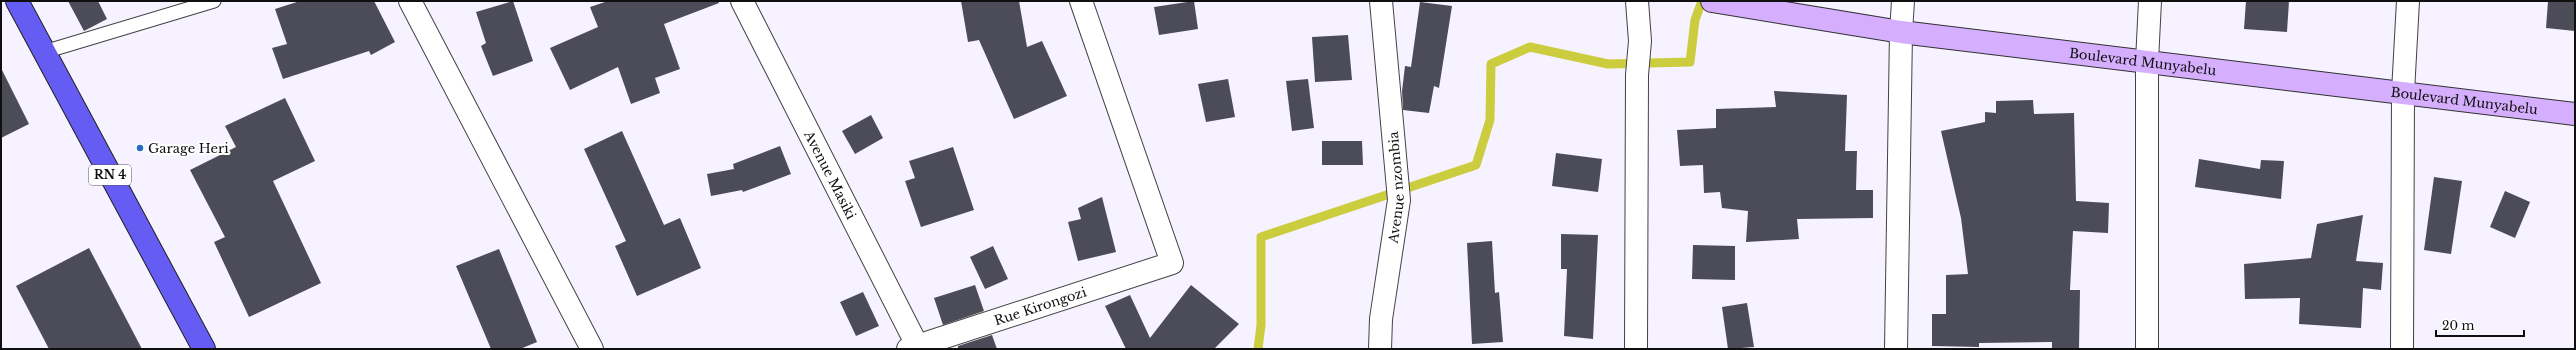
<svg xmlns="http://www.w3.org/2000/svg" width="2576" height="350" viewBox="0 0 2576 350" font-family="'Libre Baskerville',serif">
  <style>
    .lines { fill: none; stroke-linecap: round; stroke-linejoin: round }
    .stream { stroke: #cccd3e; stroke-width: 9 }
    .building { fill: #4c4c58 }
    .lane-casing { stroke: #424242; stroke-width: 15 }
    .street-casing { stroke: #424242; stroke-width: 24 }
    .secondary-casing { stroke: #313131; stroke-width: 24 }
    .highway-casing { stroke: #202020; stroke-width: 24 }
    .lane { stroke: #fff; stroke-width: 13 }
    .street { stroke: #fff; stroke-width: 22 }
    .secondary { stroke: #d5aefe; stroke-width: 22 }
    .highway { stroke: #655cf3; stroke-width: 22 }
    .poi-dot { fill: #276bbf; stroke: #fff; stroke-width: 1.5 }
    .labels { text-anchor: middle; stroke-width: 4; stroke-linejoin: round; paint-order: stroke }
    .shield { fill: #fff; stroke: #575757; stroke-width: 1 }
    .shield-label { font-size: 12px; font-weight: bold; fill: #0f0f0f }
    .street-label { font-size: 13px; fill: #0f0f0f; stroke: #fff }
    .poi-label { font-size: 13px; fill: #0f0f0f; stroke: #fff; text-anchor: start }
  </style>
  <rect width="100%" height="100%" fill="#f7f2ff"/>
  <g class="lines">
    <path class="stream" d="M 1258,349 L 1261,325 L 1261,237 L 1476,165 L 1490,120 L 1491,64 L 1530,47 L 1608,64 L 1690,62 L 1695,20 L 1702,1"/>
  </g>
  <g class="building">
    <path d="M 68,1 L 98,1 L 107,19 L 84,31 Z"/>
    <path d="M 300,1 L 374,1 L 395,42 L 371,55 L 369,51 L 283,79 L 272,48 L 287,44 L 275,9 Z"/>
    <path d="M 513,1 L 533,61 L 493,76 L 481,46 L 486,43 L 476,12 Z"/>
    <path d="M 608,1 L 718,1 L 719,3 L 664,24 L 680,69 L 655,78 L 660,93 L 631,104 L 618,67 L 570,90 L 550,48 L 598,27 L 590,7 Z"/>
    <path d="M 961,1 L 1019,1 L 1027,47 L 1042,41 L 1067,96 L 1014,119 L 979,40 L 968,42 Z"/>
    <path d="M 1194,1 L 1198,29 L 1159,35 L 1154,7 Z"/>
    <path d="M 2246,1 L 2289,1 L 2287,32 L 2244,29 Z"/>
    <path d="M 2548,1 L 2575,1 L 2575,31 L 2546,28 Z"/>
    <path d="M 1420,2 L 1452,6 L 1439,88 L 1434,86 L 1429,113 L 1403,110 L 1402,91 L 1405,66 L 1411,67 Z"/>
    <path d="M 1348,35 L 1352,80 L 1315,82 L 1312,37 Z"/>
    <path d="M 1,68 L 29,124 L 1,138 Z"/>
    <path d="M 1228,79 L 1235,117 L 1206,122 L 1198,84 Z"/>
    <path d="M 1308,79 L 1314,128 L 1292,131 L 1286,81 Z"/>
    <path d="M 1774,91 L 1847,95 L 1845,151 L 1857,151 L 1856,190 L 1873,190 L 1873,218 L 1797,219 L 1799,239 L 1746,242 L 1748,211 L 1722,208 L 1720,192 L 1704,193 L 1703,165 L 1680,166 L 1677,130 L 1716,128 L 1716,109 L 1776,107 Z"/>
    <path d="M 285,98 L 315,161 L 273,181 L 321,283 L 249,317 L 214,242 L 225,237 L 190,170 L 236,147 L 225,126 Z"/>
    <path d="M 2033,100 L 2034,114 L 2074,113 L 2076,201 L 2109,203 L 2108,233 L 2073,231 L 2070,290 L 2080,290 L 2079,349 L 2052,349 L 2052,342 L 1979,343 L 1979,347 L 1932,346 L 1932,314 L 1946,314 L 1946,275 L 1968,274 L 1961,218 L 1941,131 L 1985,122 L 1985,112 L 1996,113 L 1996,101 Z"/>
    <path d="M 871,115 L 883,138 L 855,154 L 842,131 Z"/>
    <path d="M 622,131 L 664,225 L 680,218 L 701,268 L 637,296 L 615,246 L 626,241 L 584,149 Z"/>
    <path d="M 1322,141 L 1362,141 L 1363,165 L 1322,165 Z"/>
    <path d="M 780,146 L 791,174 L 743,192 L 742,190 L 711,196 L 707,174 L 734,169 L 733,164 Z"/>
    <path d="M 953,147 L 974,210 L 921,227 L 905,181 L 915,178 L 909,161 Z"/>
    <path d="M 1556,153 L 1602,159 L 1598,192 L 1552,186 Z"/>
    <path d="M 2199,159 L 2260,169 L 2261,160 L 2284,161 L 2281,199 L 2195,187 Z"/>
    <path d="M 2434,177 L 2462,181 L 2451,254 L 2424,250 Z"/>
    <path d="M 2505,191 L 2530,202 L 2515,238 L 2490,227 Z"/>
    <path d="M 1102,197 L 1116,252 L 1078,261 L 1068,222 L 1081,219 L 1078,208 Z"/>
    <path d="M 2363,215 L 2356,261 L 2383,263 L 2381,290 L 2363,288 L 2361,328 L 2299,324 L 2300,298 L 2245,299 L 2244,264 L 2311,258 L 2317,224 Z"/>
    <path d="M 1561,234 L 1598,235 L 1593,339 L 1564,336 L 1567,269 L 1561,269 Z"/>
    <path d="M 1492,241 L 1495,293 L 1499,292 L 1503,342 L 1472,344 L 1467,243 Z"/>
    <path d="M 1693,245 L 1735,246 L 1735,280 L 1692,279 Z"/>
    <path d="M 993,246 L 1008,279 L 985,289 L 970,257 Z"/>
    <path d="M 89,248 L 142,349 L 49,349 L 16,286 Z"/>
    <path d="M 499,249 L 537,342 L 520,349 L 491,349 L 456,266 Z"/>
    <path d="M 975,285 L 984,311 L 943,325 L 934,298 Z"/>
    <path d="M 1191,285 L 1239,324 L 1214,349 L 1126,349 L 1105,306 L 1130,295 L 1150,338 Z"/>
    <path d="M 863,292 L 879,326 L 856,336 L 840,302 Z"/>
    <path d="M 1747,303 L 1754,347 L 1728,349 L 1722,307 Z"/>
    <path d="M 992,335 L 997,349 L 958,349 L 958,346 Z"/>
  </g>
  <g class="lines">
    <g class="lane-casing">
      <path id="lane" d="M 44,52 L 214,1"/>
    </g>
    <g class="street-casing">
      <g id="street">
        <path d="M 410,1 L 592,349"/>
        <path id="s1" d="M 742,1 L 919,349"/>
        <path id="s2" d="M 908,349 L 1172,263 L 1081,1"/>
        <path id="s3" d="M 1380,349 L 1381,319 L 1399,200 L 1381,1"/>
        <path d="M 1636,349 L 1637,75 L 1640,41 L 1637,1"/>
        <path d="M 1896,349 L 1901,32 L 1903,1"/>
        <path d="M 2147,349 L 2147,61 L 2150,1"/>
        <path d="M 2402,349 L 2403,92 L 2408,1"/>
      </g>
    </g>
    <g class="secondary-casing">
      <g id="secondary">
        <path id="s4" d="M 1712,1 L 1901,32 L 2575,114"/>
      </g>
    </g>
    <g class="highway-casing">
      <path id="highway" d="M 17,1 L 204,349"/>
    </g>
    <use href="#lane" class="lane"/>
    <use href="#street" class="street"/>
    <use href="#secondary" class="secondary"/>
    <use href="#highway" class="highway"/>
  </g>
  <circle class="poi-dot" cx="140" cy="148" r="4"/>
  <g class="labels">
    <rect class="shield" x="89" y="165" width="42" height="20" rx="3"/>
    <g class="shield-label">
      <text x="110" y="179">RN 4</text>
    </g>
    <g class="street-label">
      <text dy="5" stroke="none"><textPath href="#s4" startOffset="435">Boulevard Munyabelu</textPath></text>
      <text dy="5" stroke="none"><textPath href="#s4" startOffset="759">Boulevard Munyabelu</textPath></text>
      <text dy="5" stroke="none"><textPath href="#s1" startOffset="195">Avenue Masiki</textPath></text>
      <text dy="5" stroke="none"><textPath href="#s3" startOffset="163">Avenue nzombia</textPath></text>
      <text dy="5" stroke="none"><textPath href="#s2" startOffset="139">Rue Kirongozi</textPath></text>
    </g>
    <g class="poi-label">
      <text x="148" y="153">Garage Heri</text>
    </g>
  </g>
  <rect width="2576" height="350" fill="none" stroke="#0f0f0f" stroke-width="4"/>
  <path d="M2436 330v6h88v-6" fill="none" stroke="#0f0f0f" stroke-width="2"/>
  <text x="2442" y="330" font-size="12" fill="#0f0f0f" stroke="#ffffff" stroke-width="3" paint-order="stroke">20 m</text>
</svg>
